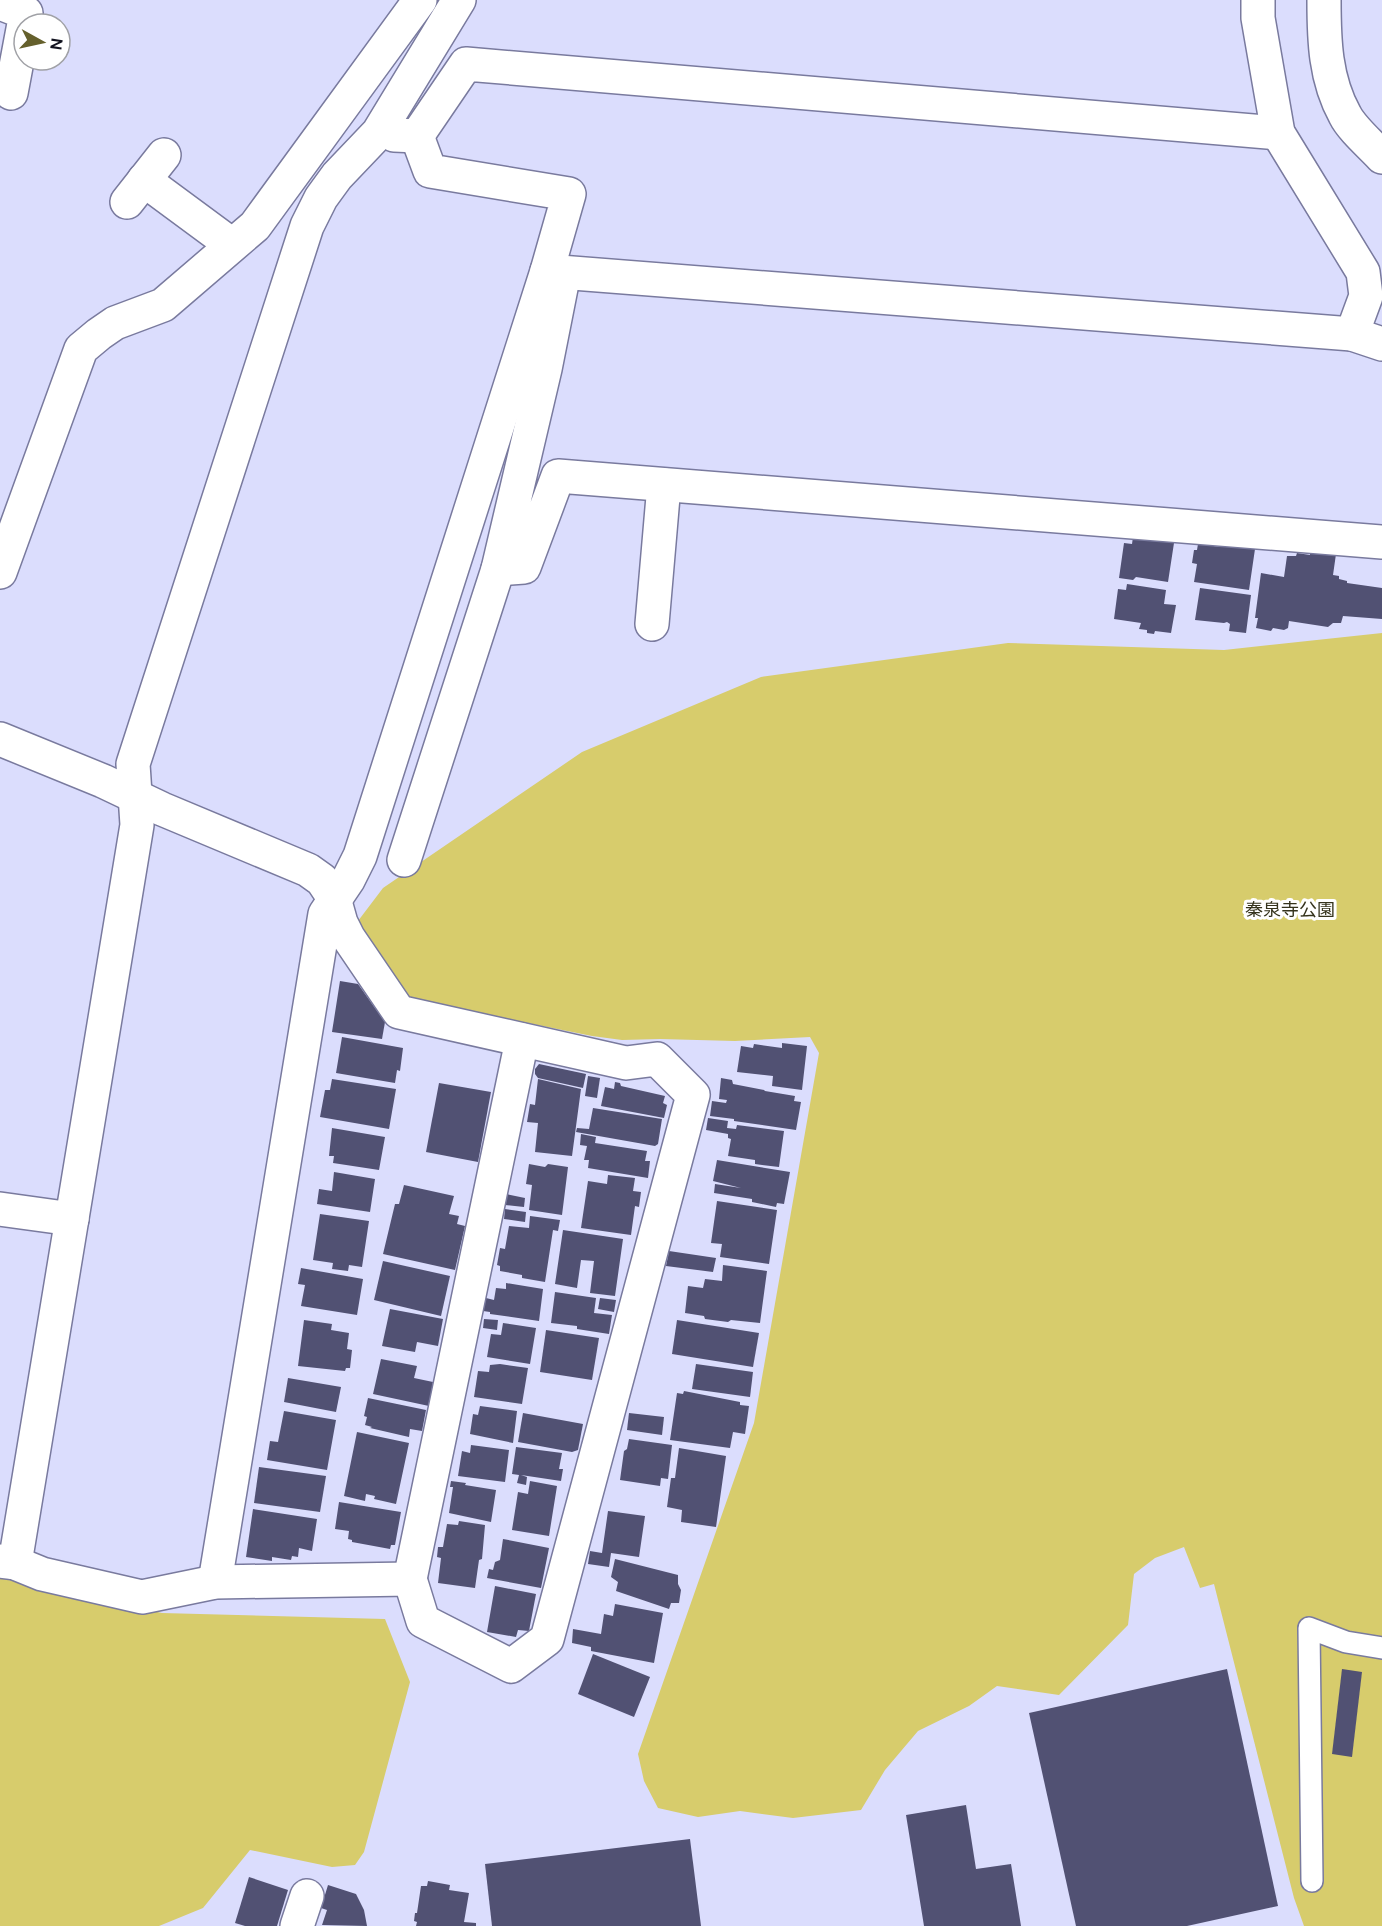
<svg xmlns="http://www.w3.org/2000/svg" width="1382" height="1926" viewBox="0 0 1382 1926" font-family="'DM Sans','Noto Sans JP',sans-serif">
  <style>
    .green { fill: #d7cc6c }
    .building { fill: #515173 }
    .lines { fill: none; stroke-linecap: round; stroke-linejoin: round }
    .lane-casing { stroke: #797a9e; stroke-width: 24 }
    .street-casing { stroke: #797a9e; stroke-width: 36 }
    .lane { stroke: #fff; stroke-width: 21 }
    .street { stroke: #fff; stroke-width: 33 }
    .labels { text-anchor: middle; stroke-width: 6; stroke-linejoin: round; paint-order: stroke }
    .park-label { font-size: 18px; fill: #35331c; stroke: #fff }
  </style>
  <rect width="100%" height="100%" fill="#dbddfd"/>
  <g class="green">
    <path d="M 1382,633 L 1382,1926 L 1304,1926 L 1294,1898 L 1214,1584 L 1200,1588 L 1184,1547 L 1155,1558 L 1134,1574 L 1128,1625 L 1059,1695 L 997,1686 L 969,1706 L 918,1731 L 885,1770 L 861,1810 L 793,1818 L 740,1811 L 698,1817 L 658,1808 L 644,1781 L 638,1754 L 754,1423 L 819,1053 L 810,1037 L 735,1041 L 660,1039 L 622,1040 L 592,1036 L 404,998 L 358,921 L 383,888 L 582,752 L 761,677 L 1008,643 L 1224,650 Z"/>
    <path d="M 0,1578 L 162,1613 L 385,1619 L 410,1682 L 364,1852 L 355,1865 L 332,1867 L 250,1850 L 203,1908 L 159,1926 L 0,1926 Z"/>
  </g>
  <g class="building">
    <path d="M 1133,537 L 1174,543 L 1168,582 L 1136,577 L 1133,580 L 1119,578 L 1124,543 L 1132,544 Z"/>
    <path d="M 1198,544 L 1221,547 L 1222,544 L 1255,549 L 1249,590 L 1194,582 L 1197,564 L 1192,563 L 1194,550 L 1197,550 Z"/>
    <path d="M 1310,551 L 1336,554 L 1333,575 L 1339,576 L 1339,579 L 1347,581 L 1347,583 L 1382,588 L 1382,619 L 1343,616 L 1341,623 L 1333,623 L 1328,627 L 1289,621 L 1288,628 L 1284,630 L 1273,628 L 1271,631 L 1256,628 L 1258,618 L 1255,618 L 1261,573 L 1284,577 L 1287,556 L 1296,556 L 1297,553 L 1310,555 Z"/>
    <path d="M 1127,584 L 1166,590 L 1164,604 L 1176,605 L 1171,633 L 1155,631 L 1154,634 L 1147,633 L 1147,630 L 1139,629 L 1141,623 L 1114,619 L 1118,589 L 1126,590 Z"/>
    <path d="M 1200,588 L 1251,595 L 1246,633 L 1229,631 L 1230,624 L 1227,622 L 1224,623 L 1195,620 Z"/>
    <path d="M 340,981 L 358,984 L 385,1022 L 382,1039 L 332,1032 Z"/>
    <path d="M 342,1037 L 403,1048 L 400,1071 L 397,1070 L 395,1083 L 336,1073 Z"/>
    <path d="M 782,1043 L 807,1046 L 802,1090 L 772,1086 L 773,1076 L 737,1072 L 741,1046 L 753,1048 L 754,1044 L 782,1048 Z"/>
    <path d="M 539,1064 L 586,1074 L 583,1088 L 538,1078 L 535,1074 L 535,1069 Z"/>
    <path d="M 588,1076 L 600,1078 L 597,1098 L 585,1096 Z"/>
    <path d="M 721,1078 L 732,1080 L 733,1084 L 764,1090 L 765,1091 L 795,1096 L 794,1101 L 801,1102 L 796,1130 L 734,1121 L 734,1119 L 710,1116 L 712,1101 L 726,1103 L 727,1100 L 719,1099 Z"/>
    <path d="M 332,1079 L 396,1089 L 389,1129 L 320,1117 L 325,1090 L 330,1090 Z"/>
    <path d="M 538,1079 L 581,1089 L 572,1156 L 535,1152 L 538,1123 L 527,1122 L 530,1104 L 535,1105 Z"/>
    <path d="M 615,1082 L 620,1083 L 621,1086 L 665,1096 L 663,1103 L 667,1105 L 664,1118 L 601,1106 L 605,1087 L 614,1089 Z"/>
    <path d="M 439,1083 L 491,1092 L 478,1162 L 426,1152 Z"/>
    <path d="M 593,1108 L 662,1119 L 658,1144 L 655,1146 L 576,1132 L 577,1128 L 589,1129 Z"/>
    <path d="M 708,1118 L 728,1121 L 727,1128 L 736,1129 L 737,1125 L 784,1131 L 779,1167 L 755,1164 L 755,1160 L 728,1156 L 731,1139 L 728,1138 L 728,1134 L 706,1130 Z"/>
    <path d="M 332,1128 L 385,1137 L 379,1170 L 333,1163 L 334,1156 L 329,1156 Z"/>
    <path d="M 581,1134 L 596,1137 L 595,1143 L 647,1151 L 645,1161 L 650,1161 L 648,1178 L 588,1168 L 589,1160 L 584,1160 L 587,1146 L 580,1145 Z"/>
    <path d="M 717,1160 L 790,1172 L 784,1204 L 777,1203 L 776,1207 L 752,1202 L 752,1199 L 714,1193 L 715,1184 L 741,1188 L 713,1181 Z"/>
    <path d="M 529,1164 L 545,1167 L 548,1164 L 568,1167 L 562,1215 L 529,1210 L 532,1185 L 526,1184 Z"/>
    <path d="M 334,1172 L 375,1179 L 370,1212 L 317,1204 L 319,1189 L 332,1191 Z"/>
    <path d="M 608,1175 L 635,1178 L 633,1191 L 641,1192 L 639,1207 L 635,1206 L 631,1235 L 581,1228 L 588,1181 L 607,1184 Z"/>
    <path d="M 404,1185 L 454,1196 L 449,1214 L 459,1216 L 457,1224 L 465,1226 L 455,1270 L 383,1254 L 395,1204 L 399,1204 Z"/>
    <path d="M 506,1194 L 525,1198 L 524,1207 L 505,1205 Z"/>
    <path d="M 717,1201 L 777,1210 L 769,1264 L 720,1257 L 722,1244 L 711,1243 Z"/>
    <path d="M 505,1209 L 526,1212 L 525,1222 L 504,1219 Z"/>
    <path d="M 320,1214 L 369,1221 L 362,1267 L 349,1265 L 348,1271 L 332,1269 L 333,1263 L 313,1260 Z"/>
    <path d="M 530,1216 L 560,1220 L 558,1231 L 553,1230 L 545,1282 L 522,1278 L 522,1275 L 500,1271 L 500,1266 L 497,1265 L 500,1248 L 505,1249 L 509,1226 L 529,1228 Z"/>
    <path d="M 563,1230 L 623,1239 L 615,1296 L 590,1293 L 594,1261 L 581,1260 L 577,1288 L 555,1284 Z"/>
    <path d="M 669,1251 L 716,1258 L 713,1272 L 666,1266 Z"/>
    <path d="M 383,1261 L 450,1276 L 441,1316 L 374,1300 Z"/>
    <path d="M 723,1265 L 767,1271 L 760,1323 L 731,1320 L 728,1322 L 705,1319 L 704,1316 L 685,1313 L 688,1286 L 703,1288 L 705,1279 L 722,1281 Z"/>
    <path d="M 301,1268 L 363,1279 L 357,1315 L 301,1306 L 305,1285 L 298,1284 Z"/>
    <path d="M 506,1283 L 543,1289 L 539,1321 L 490,1314 L 490,1312 L 483,1311 L 486,1298 L 494,1300 L 496,1288 L 506,1289 Z"/>
    <path d="M 555,1292 L 596,1298 L 594,1313 L 612,1315 L 609,1334 L 577,1329 L 577,1326 L 551,1323 Z"/>
    <path d="M 600,1298 L 616,1300 L 614,1312 L 598,1309 Z"/>
    <path d="M 390,1309 L 443,1319 L 438,1346 L 417,1342 L 415,1352 L 382,1346 Z"/>
    <path d="M 484,1319 L 498,1320 L 497,1330 L 483,1328 Z"/>
    <path d="M 304,1320 L 332,1324 L 331,1330 L 349,1333 L 347,1349 L 352,1350 L 350,1368 L 346,1368 L 345,1371 L 298,1366 Z"/>
    <path d="M 677,1320 L 759,1333 L 753,1367 L 672,1354 Z"/>
    <path d="M 503,1323 L 536,1328 L 530,1364 L 487,1357 L 491,1334 L 501,1335 Z"/>
    <path d="M 546,1330 L 599,1338 L 592,1380 L 540,1372 Z"/>
    <path d="M 381,1359 L 417,1366 L 414,1378 L 433,1382 L 429,1406 L 373,1394 Z"/>
    <path d="M 500,1364 L 528,1368 L 522,1404 L 474,1397 L 478,1371 L 489,1372 L 490,1365 Z"/>
    <path d="M 696,1364 L 753,1372 L 750,1397 L 692,1389 Z"/>
    <path d="M 288,1378 L 341,1387 L 336,1412 L 284,1402 Z"/>
    <path d="M 684,1391 L 740,1402 L 740,1405 L 749,1406 L 745,1434 L 733,1432 L 730,1448 L 670,1440 L 677,1393 L 683,1394 Z"/>
    <path d="M 368,1398 L 426,1410 L 422,1431 L 410,1429 L 409,1437 L 370,1428 L 372,1427 L 365,1425 L 367,1417 L 364,1416 Z"/>
    <path d="M 480,1406 L 517,1411 L 513,1443 L 470,1434 L 473,1414 L 478,1415 Z"/>
    <path d="M 284,1411 L 336,1420 L 327,1470 L 267,1460 L 270,1441 L 278,1442 Z"/>
    <path d="M 523,1413 L 583,1424 L 578,1450 L 572,1452 L 518,1442 Z"/>
    <path d="M 629,1413 L 664,1417 L 662,1435 L 627,1430 Z"/>
    <path d="M 357,1432 L 409,1443 L 396,1504 L 374,1499 L 375,1496 L 366,1494 L 365,1501 L 344,1496 Z"/>
    <path d="M 629,1439 L 672,1445 L 668,1479 L 661,1478 L 660,1486 L 620,1480 L 624,1451 L 627,1449 Z"/>
    <path d="M 471,1445 L 509,1450 L 505,1482 L 458,1476 L 462,1451 L 470,1453 Z"/>
    <path d="M 516,1447 L 562,1453 L 559,1469 L 563,1469 L 561,1481 L 521,1475 L 527,1477 L 526,1485 L 517,1483 L 519,1475 L 512,1474 Z"/>
    <path d="M 679,1448 L 726,1456 L 716,1527 L 681,1522 L 682,1510 L 667,1507 L 671,1478 L 675,1478 Z"/>
    <path d="M 259,1467 L 326,1476 L 320,1512 L 254,1503 Z"/>
    <path d="M 451,1481 L 466,1483 L 465,1485 L 496,1490 L 491,1522 L 449,1513 L 453,1487 L 450,1487 Z"/>
    <path d="M 530,1481 L 557,1486 L 549,1536 L 512,1530 L 518,1492 L 528,1494 Z"/>
    <path d="M 339,1502 L 401,1512 L 395,1545 L 391,1545 L 390,1549 L 352,1542 L 352,1540 L 348,1539 L 349,1531 L 335,1529 Z"/>
    <path d="M 253,1509 L 317,1519 L 312,1551 L 299,1548 L 298,1557 L 292,1556 L 291,1560 L 272,1557 L 272,1561 L 246,1557 Z"/>
    <path d="M 608,1511 L 645,1516 L 639,1557 L 611,1553 L 609,1567 L 588,1564 L 590,1551 L 602,1553 Z"/>
    <path d="M 459,1521 L 485,1525 L 482,1559 L 479,1560 L 475,1588 L 438,1583 L 441,1558 L 437,1557 L 438,1547 L 443,1547 L 447,1524 L 458,1525 Z"/>
    <path d="M 503,1539 L 549,1548 L 541,1588 L 487,1578 L 489,1569 L 493,1570 L 495,1562 L 500,1560 Z"/>
    <path d="M 615,1559 L 678,1575 L 678,1584 L 681,1590 L 679,1603 L 671,1603 L 669,1609 L 616,1591 L 618,1582 L 611,1577 Z"/>
    <path d="M 495,1586 L 536,1594 L 529,1631 L 518,1630 L 516,1637 L 487,1632 Z"/>
    <path d="M 615,1604 L 663,1613 L 654,1663 L 591,1651 L 591,1647 L 572,1643 L 573,1629 L 601,1634 L 604,1614 L 613,1616 Z"/>
    <path d="M 593,1654 L 650,1677 L 634,1717 L 578,1694 Z"/>
    <path d="M 1227,1669 L 1278,1906 L 1187,1926 L 1076,1926 L 1029,1713 Z"/>
    <path d="M 1342,1669 L 1362,1672 L 1352,1757 L 1332,1754 Z"/>
    <path d="M 966,1805 L 976,1869 L 1011,1864 L 1021,1926 L 924,1926 L 906,1815 Z"/>
    <path d="M 690,1839 L 701,1926 L 492,1926 L 485,1864 Z"/>
    <path d="M 249,1877 L 288,1890 L 277,1926 L 245,1926 L 235,1923 Z"/>
    <path d="M 428,1881 L 450,1885 L 449,1890 L 469,1893 L 464,1922 L 476,1923 L 476,1926 L 416,1926 L 417,1922 L 414,1921 L 415,1913 L 417,1913 L 421,1886 L 427,1886 Z"/>
    <path d="M 328,1885 L 356,1894 L 364,1910 L 367,1926 L 322,1925 L 327,1910 L 321,1908 Z"/>
  </g>
  <g class="lines">
    <g class="lane-casing">
      <path id="lane" d="M 1312,1881 L 1309,1628 L 1346,1642 L 1382,1648"/>
    </g>
    <g class="street-casing">
      <g id="street">
        <path d="M 1258,0 L 1258,18 L 1278,133 L 1363,272 L 1366,296 L 1352,334 L 1382,344"/>
        <path d="M 1324,0 C 1324,40 1325,79 1345,115 C 1352,129 1371,145 1382,157"/>
        <path d="M 0,3 L 26,13 L 11,93"/>
        <path d="M 394,135 L 417,136 L 466,64 L 1278,133"/>
        <path d="M 144,180 L 232,245"/>
        <path d="M 127,202 L 164,155"/>
        <path d="M 547,271 L 1352,334"/>
        <path d="M 563,278 L 545,369 L 498,569 L 524,567 L 558,476 L 1382,542"/>
        <path d="M 0,572 L 81,349 L 99,334 L 115,323 L 163,305 L 255,226 L 420,0"/>
        <path d="M 652,624 L 664,485"/>
        <path d="M 0,739 L 103,781 L 162,809 L 308,870 L 322,880 L 334,898 L 341,923 L 348,937 L 399,1012 L 626,1063 L 657,1059 L 693,1095 L 547,1639 L 511,1666 L 423,1621 L 410,1579 L 215,1582 L 142,1597 L 42,1574 L 15,1563 L 0,1561"/>
        <path d="M 404,860 L 498,569"/>
        <path d="M 0,1209 L 72,1219"/>
        <path d="M 15,1563 L 137,825 L 133,764 L 307,226 L 321,198 L 337,176 L 378,133 L 459,0"/>
        <path d="M 410,1579 L 522,1040"/>
        <path d="M 215,1582 L 325,914 L 348,880 L 360,856 L 547,271 L 569,194 L 430,171 L 417,136"/>
        <path d="M 297,1926 L 307,1896"/>
      </g>
    </g>
    <use href="#lane" class="lane"/>
    <use href="#street" class="street"/>
  </g>
  <g class="labels">
    <g class="park-label">
      <text x="1290" y="916">秦泉寺公園</text>
    </g>
  </g>
  <g transform="translate(42 42) rotate(98)"><circle r="28" fill="#ffffff" stroke="#a0a1a6" stroke-width="1.5"/>
  <path d="M0-4.5L10 22L0 15L-10 22Z" fill="#65602c"/>
  <text y="-9" font-size="16" font-weight="bold" text-anchor="middle" fill="#121320">N</text>
  </g>
</svg>
